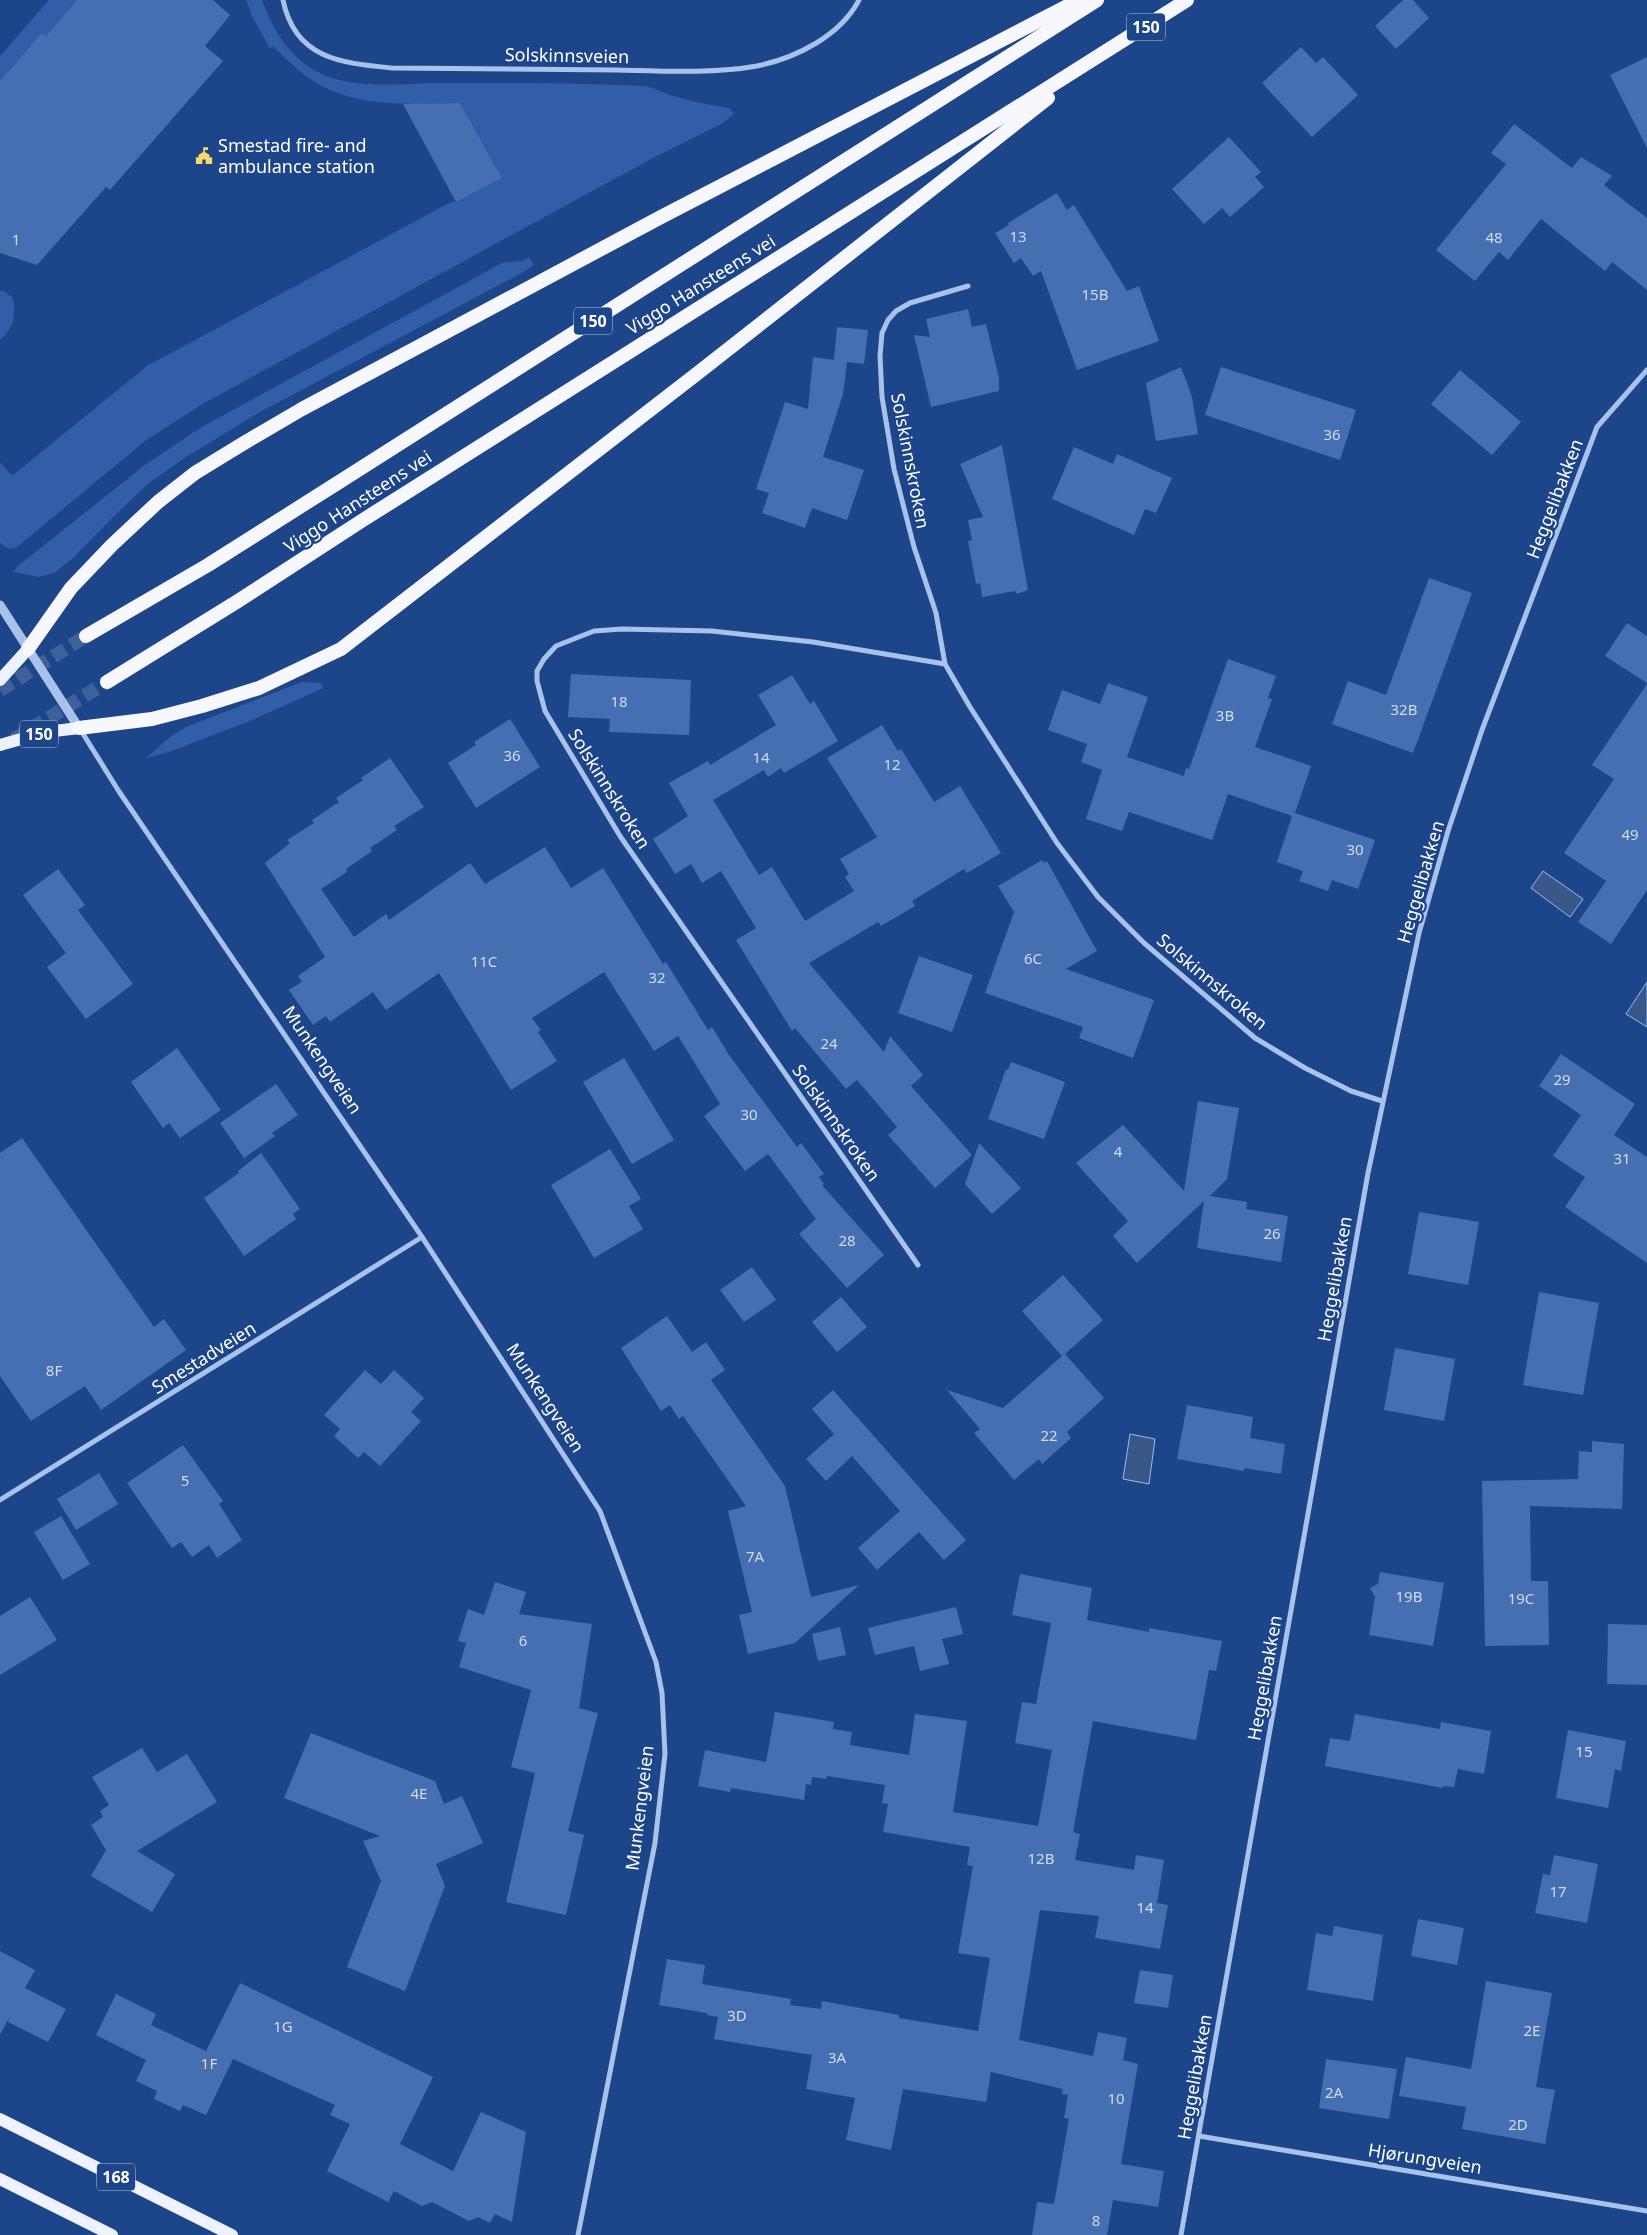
<svg xmlns="http://www.w3.org/2000/svg" width="1647" height="2235" viewBox="0 0 1647 2235" font-family="'Noto Sans',sans-serif">
  <style>
    .green { fill: #315ea6 }
    .water { fill: #3a5789; stroke: #9bbced }
    .building { fill: #466fb1 }
    .lines { fill: none; stroke-linecap: round; stroke-linejoin: round }
    .trunk-tunnel { stroke: #3f619b; stroke-width: 14; stroke-dasharray: 14 7; stroke-linecap: butt }
    .minor { stroke: #a8c2eb; stroke-width: 5 }
    .tertiary { stroke: #a8c2eb; stroke-width: 9 }
    .primary { stroke: #edf2fe; stroke-width: 12 }
    .trunk { stroke: #f6f8fe; stroke-width: 14 }
    .labels { text-anchor: middle; stroke-width: 4.5; stroke-linejoin: round; paint-order: stroke }
    .number-label { font-size: 15px; fill: #d1dbec }
    .shield { fill: #1d4589; stroke: #bbc7dc; stroke-width: 1 }
    .shield-label { font-size: 16px; font-weight: bold; fill: #fff }
    .street-label { font-size: 18px; fill: #fff; stroke: #1d4589 }
    .poi-label { font-size: 18px; fill: #fff; stroke: #1d4589; text-anchor: start }
  </style>
  <rect width="100%" height="100%" fill="#1d4589"/>
  <g class="green">
    <path d="M 49,0 L 77,0 L 46,36 L 0,81 L 0,56 Z"/>
    <path d="M 246,0 L 262,0 C 273,31 291,60 322,74 C 356,90 408,83 445,83 C 511,83 576,83 642,86 C 651,86 661,92 670,95 C 690,101 709,105 729,108 L 734,114 L 721,124 L 653,158 L 204,403 L 145,441 L 16,548 L 9,549 L 0,543 L 0,462 L 12,476 L 147,366 L 451,202 L 456,202 L 502,178 L 460,103 C 408,104 352,109 307,77 C 295,68 284,57 273,46 L 270,49 L 252,16 Z"/>
    <path d="M 529,257 L 534,265 L 522,273 L 260,412 L 186,457 L 149,483 L 113,517 L 73,558 L 54,573 L 38,577 L 13,572 L 19,565 L 145,465 L 200,428 L 502,263 L 521,261 Z"/>
    <path d="M 0,291 L 4,291 L 13,298 C 16,315 14,328 0,340 Z"/>
    <path d="M 302,682 L 321,683 L 323,688 L 250,721 L 169,752 L 146,758 L 170,737 L 186,727 Z"/>
  </g>
  <g class="water">
    <path d="M 1543,871 L 1583,899 L 1570,917 L 1531,888 Z"/>
    <path d="M 1647,982 L 1647,1027 L 1626,1014 Z"/>
    <path d="M 1130,1434 L 1155,1439 L 1149,1484 L 1123,1479 Z"/>
  </g>
  <g class="building">
    <path d="M 77,0 L 213,0 L 230,15 L 205,46 L 223,61 L 110,190 L 106,187 L 37,265 L 0,253 L 0,81 L 42,33 L 46,36 Z"/>
    <path d="M 1403,0 L 1413,0 L 1429,18 L 1396,49 L 1375,26 Z"/>
    <path d="M 1301,47 L 1316,63 L 1323,57 L 1358,95 L 1312,137 L 1262,83 Z"/>
    <path d="M 1647,57 L 1647,148 L 1610,75 Z"/>
    <path d="M 460,103 L 502,178 L 456,202 L 403,104 Z"/>
    <path d="M 1514,124 L 1572,168 L 1581,157 L 1612,176 L 1604,185 L 1647,218 L 1647,290 L 1612,262 L 1605,271 L 1541,219 L 1508,260 L 1499,252 L 1475,281 L 1436,250 L 1506,164 L 1491,153 Z"/>
    <path d="M 1229,137 L 1261,172 L 1255,177 L 1264,187 L 1230,217 L 1222,208 L 1204,224 L 1172,189 Z"/>
    <path d="M 1057,193 L 1067,210 L 1074,205 L 1127,291 L 1139,286 L 1159,341 L 1077,370 L 1041,271 L 1033,276 L 1021,258 L 1014,263 L 995,233 L 1009,225 L 1008,223 Z"/>
    <path d="M 968,309 L 972,327 L 986,324 L 999,378 L 999,391 L 931,407 L 914,335 L 930,337 L 926,319 Z"/>
    <path d="M 837,327 L 868,330 L 864,364 L 847,362 L 843,394 L 823,457 L 864,470 L 847,520 L 812,508 L 805,528 L 762,513 L 769,493 L 756,489 L 785,402 L 808,409 L 813,357 L 834,360 Z"/>
    <path d="M 1181,367 L 1192,397 L 1198,434 L 1156,441 L 1146,383 Z"/>
    <path d="M 1221,367 L 1356,410 L 1340,460 L 1205,415 Z"/>
    <path d="M 1460,370 L 1521,422 L 1492,455 L 1431,404 Z"/>
    <path d="M 1002,445 L 1028,590 L 1017,594 L 1015,591 L 982,597 L 980,583 L 976,584 L 968,541 L 972,540 L 968,520 L 983,517 L 960,464 Z"/>
    <path d="M 1074,447 L 1113,464 L 1117,454 L 1172,478 L 1156,513 L 1145,509 L 1134,535 L 1052,499 Z"/>
    <path d="M 1429,578 L 1472,593 L 1413,753 L 1332,724 L 1348,681 L 1386,695 Z"/>
    <path d="M 1627,623 L 1647,636 L 1647,683 L 1605,656 Z"/>
    <path d="M 1228,659 L 1276,676 L 1268,698 L 1272,699 L 1255,747 L 1311,766 L 1295,813 L 1375,840 L 1358,889 L 1332,880 L 1328,891 L 1299,881 L 1303,871 L 1277,862 L 1292,816 L 1228,794 L 1212,840 L 1129,812 L 1122,831 L 1086,819 L 1102,770 L 1081,762 L 1087,744 L 1048,730 L 1062,690 L 1100,704 L 1108,683 L 1148,697 L 1127,757 L 1184,776 L 1186,768 L 1189,769 Z"/>
    <path d="M 571,674 L 691,680 L 689,735 L 609,732 L 610,719 L 568,717 Z"/>
    <path d="M 792,675 L 810,704 L 814,701 L 838,741 L 784,773 L 781,768 L 768,777 L 764,770 L 713,800 L 759,875 L 772,867 L 805,921 L 854,891 L 845,877 L 849,874 L 840,859 L 877,837 L 827,758 L 882,725 L 898,751 L 901,749 L 934,802 L 960,786 L 1001,853 L 967,873 L 964,869 L 912,901 L 915,906 L 881,926 L 878,922 L 809,963 L 884,1052 L 890,1036 L 923,1075 L 911,1086 L 972,1155 L 935,1188 L 888,1135 L 897,1127 L 857,1080 L 846,1089 L 795,1028 L 792,1031 L 736,940 L 756,928 L 721,871 L 702,883 L 691,864 L 675,874 L 653,839 L 688,816 L 669,783 L 708,761 L 710,765 L 776,725 L 758,695 Z"/>
    <path d="M 1647,684 L 1647,890 L 1611,944 L 1578,922 L 1606,881 L 1564,853 L 1614,779 L 1592,765 Z"/>
    <path d="M 510,719 L 540,767 L 476,808 L 448,763 L 476,745 L 474,742 Z"/>
    <path d="M 390,758 L 424,807 L 394,826 L 397,830 L 370,848 L 372,851 L 346,869 L 347,872 L 321,889 L 354,937 L 386,914 L 389,920 L 470,863 L 485,884 L 545,847 L 571,888 L 603,868 L 663,964 L 666,962 L 708,1030 L 712,1027 L 729,1055 L 797,1147 L 801,1143 L 824,1174 L 819,1177 L 824,1184 L 822,1185 L 884,1255 L 847,1288 L 799,1234 L 816,1219 L 768,1154 L 745,1171 L 704,1116 L 720,1104 L 678,1036 L 654,1051 L 604,972 L 532,1018 L 541,1030 L 538,1032 L 557,1061 L 511,1090 L 439,973 L 386,1010 L 373,992 L 330,1022 L 326,1016 L 313,1025 L 289,990 L 302,982 L 298,976 L 325,957 L 265,863 L 290,843 L 287,840 L 314,823 L 312,820 L 339,802 L 336,798 L 363,780 L 361,778 Z"/>
    <path d="M 1042,860 L 1044,863 L 1047,861 L 1097,951 L 1066,969 L 1154,1000 L 1133,1058 L 1079,1038 L 1083,1027 L 985,993 L 1014,912 L 998,886 Z"/>
    <path d="M 58,869 L 85,905 L 78,910 L 133,984 L 86,1019 L 47,967 L 66,953 L 23,895 Z"/>
    <path d="M 919,956 L 973,975 L 952,1032 L 898,1013 Z"/>
    <path d="M 177,1048 L 221,1110 L 180,1138 L 169,1123 L 163,1128 L 131,1082 Z"/>
    <path d="M 1561,1054 L 1635,1104 L 1614,1135 L 1647,1157 L 1647,1263 L 1565,1207 L 1585,1177 L 1553,1156 L 1581,1115 L 1539,1086 Z"/>
    <path d="M 624,1058 L 674,1140 L 632,1164 L 583,1082 Z"/>
    <path d="M 1011,1062 L 1065,1082 L 1044,1139 L 988,1119 L 1006,1069 L 1008,1070 Z"/>
    <path d="M 276,1084 L 298,1115 L 272,1133 L 275,1136 L 244,1158 L 220,1123 Z"/>
    <path d="M 1198,1101 L 1239,1108 L 1227,1179 L 1210,1196 L 1247,1202 L 1246,1209 L 1288,1216 L 1281,1262 L 1197,1248 L 1204,1201 L 1137,1263 L 1113,1236 L 1128,1221 L 1076,1163 L 1123,1125 L 1184,1191 Z"/>
    <path d="M 22,1138 L 154,1327 L 164,1319 L 186,1350 L 101,1410 L 85,1386 L 31,1421 L 0,1376 L 0,1153 Z"/>
    <path d="M 979,1143 L 1021,1188 L 992,1214 L 965,1184 Z"/>
    <path d="M 610,1149 L 641,1199 L 629,1206 L 643,1229 L 594,1258 L 551,1185 Z"/>
    <path d="M 261,1153 L 300,1209 L 293,1214 L 296,1219 L 244,1256 L 204,1198 L 239,1173 L 238,1171 Z"/>
    <path d="M 1419,1212 L 1479,1222 L 1468,1285 L 1408,1274 Z"/>
    <path d="M 752,1267 L 776,1300 L 744,1322 L 720,1290 Z"/>
    <path d="M 1063,1275 L 1103,1320 L 1065,1354 L 1104,1398 L 1067,1432 L 1071,1438 L 1042,1464 L 1039,1459 L 1014,1480 L 974,1433 L 980,1429 L 947,1390 L 1003,1408 L 1062,1356 L 1022,1311 Z"/>
    <path d="M 1539,1292 L 1599,1303 L 1583,1395 L 1523,1385 Z"/>
    <path d="M 841,1297 L 867,1327 L 837,1352 L 812,1322 Z"/>
    <path d="M 667,1316 L 692,1352 L 706,1342 L 725,1370 L 711,1380 L 785,1486 L 811,1597 L 859,1585 L 795,1643 L 748,1654 L 739,1615 L 752,1612 L 728,1511 L 746,1506 L 683,1416 L 679,1419 L 670,1405 L 661,1411 L 621,1348 Z"/>
    <path d="M 1395,1348 L 1455,1359 L 1444,1421 L 1384,1410 Z"/>
    <path d="M 365,1370 L 381,1384 L 394,1370 L 424,1398 L 411,1412 L 421,1421 L 380,1466 L 364,1452 L 358,1458 L 334,1436 L 340,1429 L 324,1415 Z"/>
    <path d="M 833,1390 L 966,1540 L 944,1560 L 919,1532 L 877,1570 L 858,1548 L 900,1511 L 852,1456 L 826,1481 L 806,1459 L 834,1434 L 812,1409 Z"/>
    <path d="M 1187,1405 L 1253,1417 L 1250,1438 L 1285,1444 L 1281,1474 L 1244,1468 L 1244,1471 L 1177,1459 Z"/>
    <path d="M 1592,1441 L 1624,1444 L 1622,1509 L 1530,1506 L 1531,1581 L 1548,1581 L 1549,1645 L 1485,1646 L 1482,1481 L 1578,1479 L 1579,1451 L 1592,1452 Z"/>
    <path d="M 183,1445 L 223,1501 L 219,1504 L 242,1540 L 217,1558 L 209,1545 L 192,1557 L 181,1542 L 172,1548 L 127,1483 Z"/>
    <path d="M 99,1473 L 118,1504 L 76,1530 L 57,1499 Z"/>
    <path d="M 61,1516 L 90,1564 L 63,1580 L 34,1532 Z"/>
    <path d="M 1380,1572 L 1444,1583 L 1433,1646 L 1369,1635 L 1375,1597 L 1370,1588 L 1378,1584 Z"/>
    <path d="M 1020,1574 L 1092,1588 L 1087,1620 L 1149,1632 L 1149,1628 L 1222,1641 L 1216,1671 L 1209,1670 L 1196,1740 L 1093,1721 L 1073,1832 L 1080,1834 L 1075,1860 L 1134,1870 L 1136,1855 L 1164,1860 L 1157,1903 L 1168,1905 L 1160,1949 L 1095,1938 L 1099,1916 L 1040,1910 L 1019,2040 L 1093,2056 L 1098,2032 L 1127,2038 L 1123,2060 L 1138,2064 L 1121,2164 L 1164,2171 L 1158,2207 L 1113,2200 L 1107,2235 L 1032,2235 L 1037,2202 L 1054,2204 L 1069,2119 L 1064,2118 L 1068,2095 L 1062,2094 L 1063,2089 L 991,2072 L 986,2102 L 903,2089 L 891,2150 L 846,2140 L 855,2098 L 806,2089 L 812,2055 L 714,2039 L 718,2017 L 707,2015 L 707,2013 L 659,2005 L 667,1959 L 705,1965 L 702,1984 L 791,1999 L 790,2005 L 821,2009 L 822,2001 L 899,2015 L 899,2018 L 978,2031 L 990,1958 L 958,1953 L 973,1866 L 967,1865 L 970,1847 L 883,1832 L 888,1804 L 882,1803 L 885,1785 L 827,1776 L 826,1779 L 812,1777 L 811,1785 L 806,1784 L 804,1800 L 731,1788 L 730,1792 L 698,1786 L 705,1750 L 766,1762 L 775,1712 L 834,1722 L 833,1729 L 852,1732 L 850,1745 L 909,1755 L 915,1714 L 967,1721 L 953,1812 L 1038,1826 L 1052,1750 L 1015,1743 L 1022,1702 L 1036,1704 L 1051,1623 L 1012,1615 Z"/>
    <path d="M 495,1582 L 526,1592 L 519,1614 L 592,1624 L 579,1708 L 598,1713 L 568,1831 L 584,1835 L 566,1915 L 506,1902 L 535,1773 L 511,1767 L 531,1690 L 459,1667 L 466,1643 L 458,1641 L 468,1609 L 484,1615 Z"/>
    <path d="M 30,1597 L 57,1640 L 0,1675 L 0,1616 Z"/>
    <path d="M 956,1607 L 963,1634 L 942,1639 L 949,1664 L 920,1671 L 914,1646 L 875,1655 L 868,1628 Z"/>
    <path d="M 1608,1624 L 1647,1625 L 1647,1685 L 1607,1684 Z"/>
    <path d="M 840,1627 L 846,1655 L 818,1661 L 812,1634 Z"/>
    <path d="M 1355,1714 L 1440,1729 L 1441,1722 L 1491,1731 L 1484,1774 L 1458,1769 L 1454,1787 L 1443,1786 L 1443,1788 L 1325,1766 L 1330,1738 L 1350,1741 Z"/>
    <path d="M 1568,1730 L 1626,1741 L 1621,1771 L 1615,1769 L 1608,1808 L 1556,1798 Z"/>
    <path d="M 311,1733 L 435,1781 L 444,1804 L 462,1796 L 483,1843 L 436,1864 L 445,1886 L 405,1991 L 347,1967 L 381,1881 L 363,1841 L 380,1836 L 284,1798 Z"/>
    <path d="M 142,1748 L 157,1772 L 187,1754 L 217,1802 L 137,1851 L 175,1874 L 152,1912 L 91,1876 L 106,1850 L 91,1825 L 103,1817 L 100,1811 L 109,1805 L 92,1777 Z"/>
    <path d="M 1554,1855 L 1598,1864 L 1587,1923 L 1535,1913 L 1543,1874 L 1550,1875 Z"/>
    <path d="M 1418,1919 L 1464,1928 L 1457,1965 L 1411,1956 Z"/>
    <path d="M 1334,1926 L 1383,1935 L 1373,2001 L 1307,1990 L 1316,1933 L 1332,1936 Z"/>
    <path d="M 0,1951 L 35,1970 L 25,1988 L 66,2009 L 48,2042 L 8,2022 L 10,2016 L 0,2035 Z"/>
    <path d="M 1140,1970 L 1173,1975 L 1168,2008 L 1134,2003 Z"/>
    <path d="M 1486,1981 L 1552,1993 L 1536,2087 L 1555,2090 L 1545,2144 L 1462,2129 L 1466,2107 L 1399,2096 L 1406,2057 L 1471,2069 Z"/>
    <path d="M 240,1983 L 433,2077 L 400,2144 L 453,2171 L 481,2112 L 526,2132 L 512,2222 L 495,2214 L 490,2223 L 478,2217 L 469,2221 L 432,2202 L 422,2206 L 394,2191 L 388,2202 L 327,2171 L 350,2124 L 330,2115 L 335,2105 L 233,2059 L 206,2115 L 183,2105 L 180,2111 L 154,2099 L 157,2091 L 136,2081 L 146,2060 L 96,2035 L 116,1994 L 156,2014 L 151,2025 L 206,2051 Z"/>
    <path d="M 1326,2059 L 1397,2069 L 1389,2119 L 1319,2108 Z"/>
  </g>
  <g class="lines">
    <g class="trunk-tunnel">
      <path d="M 0,690 L 86,636"/>
      <path d="M 13,740 L 107,682"/>
    </g>
    <g class="minor">
      <path d="M 283,0 C 295,59 341,63 392,68 C 467,68 542,69 616,70 C 661,71 713,74 757,66 C 796,58 840,36 859,0"/>
      <path d="M 968,286 L 910,303 L 896,311 L 888,320 L 882,333 L 880,356 L 882,397 L 894,469 L 914,547 L 936,613 L 945,664 L 970,707 L 1057,843 L 1098,897 L 1144,943 L 1255,1038 L 1305,1068 L 1351,1091 L 1382,1101"/>
      <path d="M 80,729 L 118,790 L 422,1237 L 600,1511 L 656,1662 L 662,1693 L 665,1754 L 655,1843 L 578,2235"/>
      <path d="M 918,1265 L 620,836 L 545,711 L 537,681 L 537,671 L 544,659 L 556,646 L 594,631 L 622,629 L 712,631 L 813,642 L 945,664"/>
      <path d="M 0,1500 L 422,1237"/>
      <path d="M 1199,2136 L 1647,2211"/>
      <path d="M 1181,2235 L 1368,1173 L 1419,933 L 1448,831 L 1482,730 L 1597,427 L 1647,370"/>
    </g>
    <path class="tertiary" d="M 0,605 L 79,728"/>
    <g class="primary">
      <path d="M 0,680 L 28,649"/>
      <path d="M 0,745 L 46,732 L 79,728"/>
      <path d="M 0,2119 L 232,2235"/>
      <path d="M 0,2179 L 112,2235"/>
    </g>
    <g class="trunk">
      <path d="M 86,636 L 208,565 L 336,484 L 1097,0"/>
      <path d="M 28,649 L 71,588 L 112,545 L 158,502 L 195,473 L 244,443 L 302,409 L 661,217 L 1079,0"/>
      <path d="M 107,682 L 238,601 L 363,520 L 1187,0"/>
      <path d="M 79,728 L 152,719 L 202,706 L 259,688 L 341,649 L 694,376 L 1048,98"/>
    </g>
  </g>
  <defs>
    <g id="civic-bare" transform="scale(1.35)"><path d="M-.6-6.5H3V-4.5H.6V-3L4-1V1h2V6H-6V1h2V-1L-.6-3ZM-1.2 2.5V6h2.4V2.5Z" fill="#fbd966" stroke="#1d4589" stroke-width="2.5" paint-order="stroke"/></g>
  </defs>
  <g fill-rule="evenodd">
    <use href="#civic-bare" x="204" y="156"/>
  </g>
  <g class="labels">
    <g class="number-label">
      <text x="1018" y="242">13</text>
      <text x="1494" y="243">48</text>
      <text x="16" y="245">1</text>
      <text x="1095" y="300">15B</text>
      <text x="1332" y="440">36</text>
      <text x="619" y="707">18</text>
      <text x="1404" y="715">32B</text>
      <text x="1225" y="721">3B</text>
      <text x="512" y="761">36</text>
      <text x="761" y="763">14</text>
      <text x="892" y="770">12</text>
      <text x="1630" y="840">49</text>
      <text x="1355" y="855">30</text>
      <text x="1033" y="964">6C</text>
      <text x="484" y="967">11C</text>
      <text x="657" y="983">32</text>
      <text x="829" y="1049">24</text>
      <text x="1562" y="1085">29</text>
      <text x="749" y="1120">30</text>
      <text x="1118" y="1157">4</text>
      <text x="1622" y="1164">31</text>
      <text x="1272" y="1239">26</text>
      <text x="847" y="1246">28</text>
      <text x="54" y="1376">8F</text>
      <text x="1049" y="1441">22</text>
      <text x="185" y="1486">5</text>
      <text x="755" y="1562">7A</text>
      <text x="1409" y="1602">19B</text>
      <text x="1521" y="1604">19C</text>
      <text x="523" y="1646">6</text>
      <text x="1584" y="1757">15</text>
      <text x="419" y="1799">4E</text>
      <text x="1041" y="1864">12B</text>
      <text x="1558" y="1897">17</text>
      <text x="1145" y="1913">14</text>
      <text x="737" y="2021">3D</text>
      <text x="283" y="2032">1G</text>
      <text x="1532" y="2036">2E</text>
      <text x="837" y="2063">3A</text>
      <text x="209" y="2069">1F</text>
      <text x="1334" y="2098">2A</text>
      <text x="1116" y="2104">10</text>
      <text x="1518" y="2130">2D</text>
      <text x="1096" y="2226">8</text>
    </g>
    <g class="shield">
      <rect x="1127" y="13.5" width="38" height="27" rx="4"/>
      <rect x="574" y="307.5" width="38" height="27" rx="4"/>
      <rect x="20" y="720.5" width="38" height="27" rx="4"/>
      <rect x="97" y="2163.5" width="38" height="27" rx="4"/>
    </g>
    <g class="shield-label">
      <text x="1146" y="33">150</text>
      <text x="593" y="327">150</text>
      <text x="39" y="740">150</text>
      <text x="116" y="2183">168</text>
    </g>
    <g class="street-label">
      <text transform="translate(567 56) rotate(1)" y="6">Solskinnsveien</text>
      <text transform="translate(701 285) rotate(-32)" y="6">Viggo Hansteens vei</text>
      <text transform="translate(910 461) rotate(79)" y="6">Solskinnskroken</text>
      <text transform="translate(1555 499) rotate(-69)" y="6">Heggelibakken</text>
      <text transform="translate(358 502) rotate(-33)" y="6">Viggo Hansteens vei</text>
      <text transform="translate(609 789) rotate(58)" y="6">Solskinnskroken</text>
      <text transform="translate(1421 882) rotate(-74)" y="6">Heggelibakken</text>
      <text transform="translate(1212 982) rotate(40)" y="6">Solskinnskroken</text>
      <text transform="translate(322 1060) rotate(56)" y="6">Munkengveien</text>
      <text transform="translate(836 1123) rotate(55)" y="6">Solskinnskroken</text>
      <text transform="translate(1335 1279) rotate(-80)" y="6">Heggelibakken</text>
      <text transform="translate(204 1358) rotate(-32)" y="6">Smestadveien</text>
      <text transform="translate(545 1398) rotate(57)" y="6">Munkengveien</text>
      <text transform="translate(1265 1678) rotate(-80)" y="6">Heggelibakken</text>
      <text transform="translate(640 1808) rotate(-83)" y="6">Munkengveien</text>
      <text transform="translate(1195 2077) rotate(-80)" y="6">Heggelibakken</text>
      <text transform="translate(1425 2159) rotate(9)" y="6">Hjørungveien</text>
    </g>
    <g class="poi-label">
      <text x="218" y="152">Smestad fire- and<tspan x="218" dy="21">ambulance station</tspan></text>
    </g>
  </g>
</svg>
